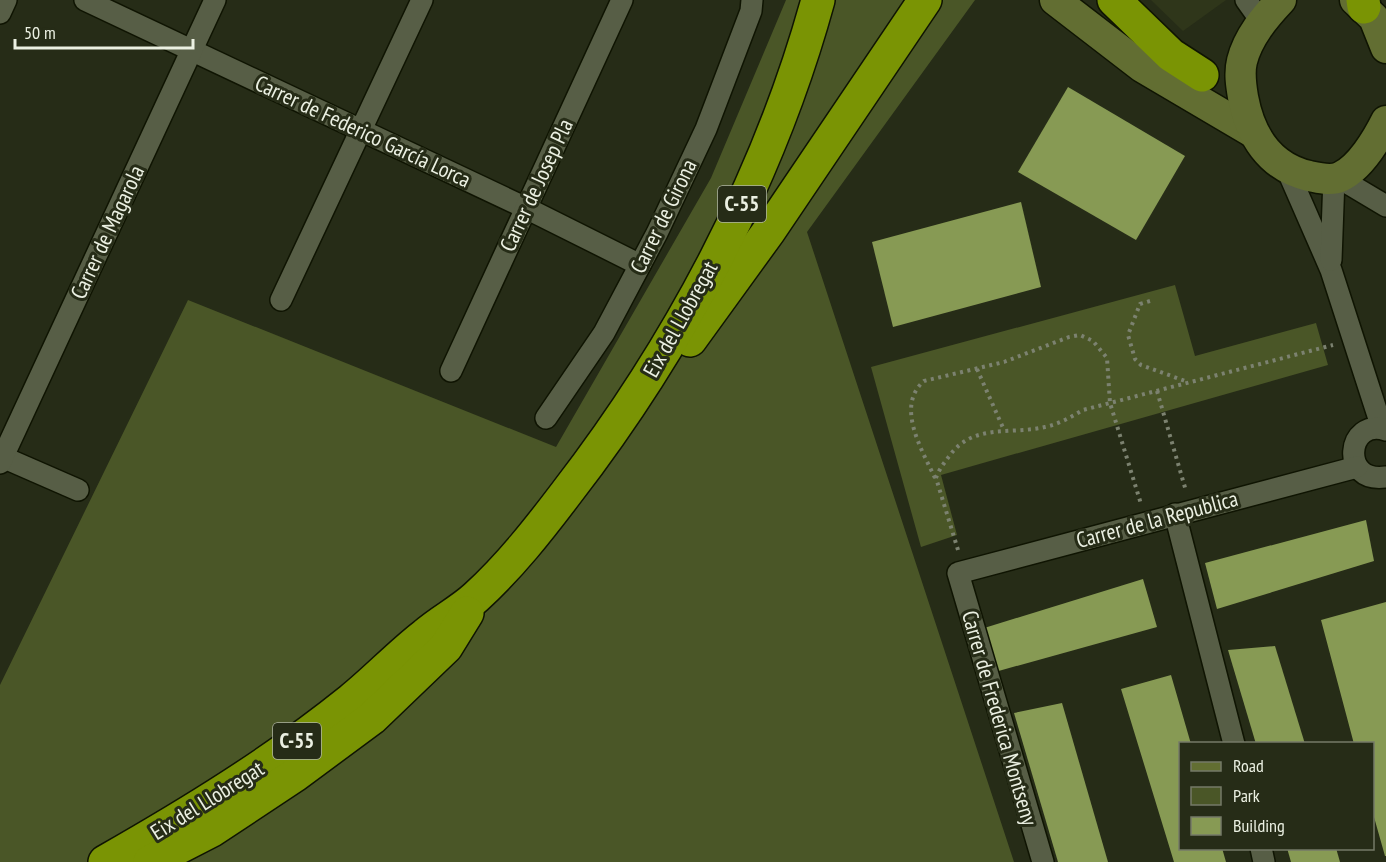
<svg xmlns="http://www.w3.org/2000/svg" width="1386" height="862" viewBox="0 0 1386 862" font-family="'PT Sans Narrow',sans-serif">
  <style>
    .built { fill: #2f361a }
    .green { fill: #4a5627 }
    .building { fill: #879a54 }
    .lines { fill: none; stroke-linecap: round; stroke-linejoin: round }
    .street-casing { stroke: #0f1402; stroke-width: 24 }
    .secondary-casing { stroke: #0f1402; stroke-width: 33 }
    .highway-casing { stroke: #0f1402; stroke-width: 36 }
    .path { stroke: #7c8270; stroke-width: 4; stroke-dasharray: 3 4.5; stroke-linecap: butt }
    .street { stroke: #575e46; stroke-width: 21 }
    .secondary { stroke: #626e32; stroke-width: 30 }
    .highway { stroke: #7a9404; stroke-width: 33 }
    .labels { text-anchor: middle; stroke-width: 6; stroke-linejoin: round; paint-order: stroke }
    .shield { fill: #262c17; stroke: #b0b5a5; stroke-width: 1.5 }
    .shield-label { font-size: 21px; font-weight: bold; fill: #ebf0e2 }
    .street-label { font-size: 22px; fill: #ebf0e2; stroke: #262c17 }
  </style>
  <rect width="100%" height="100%" fill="#262c17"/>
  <path class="built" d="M 1151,0 L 1226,0 L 1183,31 Z"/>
  <g class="green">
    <path d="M 786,0 L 975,0 L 807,232 L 1014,862 L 0,862 L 0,685 L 188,300 L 556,447 L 711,178 Z"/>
    <path d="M 1175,285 L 1195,356 L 1316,323 L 1328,365 L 941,475 L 957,535 L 921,547 L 871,367 Z"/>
  </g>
  <g class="building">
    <path d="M 1068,87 L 1185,156 L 1136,240 L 1018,172 Z"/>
    <path d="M 1021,202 L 1041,287 L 893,327 L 872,242 Z"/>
    <path d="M 1366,520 L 1374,561 L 1217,609 L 1205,563 Z"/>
    <path d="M 1143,579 L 1157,627 L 995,672 L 981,629 Z"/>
    <path d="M 1386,602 L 1386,856 L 1385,856 L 1372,810 L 1372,744 L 1354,744 L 1321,620 Z"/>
    <path d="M 1275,646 L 1305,744 L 1256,744 L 1228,650 Z"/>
    <path d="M 1171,675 L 1191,744 L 1180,744 L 1180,848 L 1222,848 L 1226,862 L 1174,862 L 1121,689 Z"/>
    <path d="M 1062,703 L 1108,862 L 1058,862 L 1014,713 Z"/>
    <path d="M 1287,848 L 1336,848 L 1340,862 L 1291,862 Z"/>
  </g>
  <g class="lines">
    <g class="street-casing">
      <g id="street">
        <path d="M 85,0 L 526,208 L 640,265"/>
        <path d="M 1246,0 L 1261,21"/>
        <path d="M 0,13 L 6,0"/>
        <path d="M 1286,167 L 1331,270 L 1382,428"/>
        <path d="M 1339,178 L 1386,206"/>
        <path d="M 1331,260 L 1334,178"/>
        <path d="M 281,300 L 422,0"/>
        <path d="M 451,371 L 622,0"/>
        <path d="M 546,418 L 604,333 L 657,233 L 706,129 L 751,11 L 752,0"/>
        <path d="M 1386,430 C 1347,417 1339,484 1386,477"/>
        <path d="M 0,456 L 78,490"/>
        <path d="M 0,463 L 215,0"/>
        <path d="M 1175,514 L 1234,744"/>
        <path d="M 1261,848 L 1264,862"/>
        <path d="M 1043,862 L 958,573 L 1357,467"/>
      </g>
    </g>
    <g class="secondary-casing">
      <g id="secondary">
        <path d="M 1055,0 L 1142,67 L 1254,133"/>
        <path d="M 1281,0 C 1265,17 1248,37 1242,61 C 1239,73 1241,85 1243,97 C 1250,135 1269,167 1309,176 C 1318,178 1331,181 1340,177 C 1360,168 1377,139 1386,121"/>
        <path d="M 1355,0 L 1374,18 L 1386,48"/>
      </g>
    </g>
    <g class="highway-casing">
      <g id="highway">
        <path d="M 1114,0 L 1171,55 L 1202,75"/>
        <path d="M 1363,0 L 1364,7"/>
        <path d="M 690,340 L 769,231 L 925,0"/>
        <path d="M 105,862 C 191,813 274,762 351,700 C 377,679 399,655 425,635 C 441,621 461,611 476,597 C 510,566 539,529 567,492 C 679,347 769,178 818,0"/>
        <path d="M 150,862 L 212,830 L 295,775 L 372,718 L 446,647 L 467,613"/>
      </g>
    </g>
    <g class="path">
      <path d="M 1150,301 L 1140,304 L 1128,335 L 1135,359 L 1141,365 L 1188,382"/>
      <path d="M 977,369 L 1004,430"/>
      <path d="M 1157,391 L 1186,491"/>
      <path d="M 935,478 C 922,450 895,406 924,381 L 1004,362 L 1069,337 L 1080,335 L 1093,341 L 1107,358 L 1110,403 L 1141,504"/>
      <path d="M 958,550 L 936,478 C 939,469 945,462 950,455 C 974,423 1011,435 1045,427 C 1059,424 1071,417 1083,410 L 1333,345"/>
    </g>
    <use href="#street" class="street"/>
    <use href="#secondary" class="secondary"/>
    <use href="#highway" class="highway"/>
  </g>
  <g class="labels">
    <g class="shield">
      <rect x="718" y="186" width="48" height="36" rx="4.5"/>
      <rect x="273" y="723" width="48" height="36" rx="4.5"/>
    </g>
    <g class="shield-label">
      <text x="742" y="211">C-55</text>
      <text x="297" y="748">C-55</text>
    </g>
    <g class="street-label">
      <text transform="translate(363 131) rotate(25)" y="8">Carrer de Federico García Lorca</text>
      <text transform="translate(536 185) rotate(-65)" y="8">Carrer de Josep Pla</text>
      <text transform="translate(663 216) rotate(-64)" y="8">Carrer de Girona</text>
      <text transform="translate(107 232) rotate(-65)" y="8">Carrer de Magarola</text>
      <text transform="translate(680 319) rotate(-61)" y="8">Eix del Llobregat</text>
      <text transform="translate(1157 519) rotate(-15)" y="8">Carrer de la Republica</text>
      <text transform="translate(1000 718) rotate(74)" y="8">Carrer de Frederica Montseny</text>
      <text transform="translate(207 800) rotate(-32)" y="8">Eix del Llobregat</text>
    </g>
  </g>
  <rect x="1179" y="742" width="195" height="108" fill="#262c17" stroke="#757a68" stroke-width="1.5"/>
  <rect x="1191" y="762" width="30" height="9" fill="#626e32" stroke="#757a68" stroke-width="1.5"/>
  <text x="1233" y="772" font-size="18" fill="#ebf0e2">Road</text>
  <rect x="1191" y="787" width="30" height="18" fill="#4a5627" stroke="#757a68" stroke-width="1.5"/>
  <text x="1233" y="802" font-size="18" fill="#ebf0e2">Park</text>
  <rect x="1191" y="817" width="30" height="18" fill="#879a54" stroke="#757a68" stroke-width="1.5"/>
  <text x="1233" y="832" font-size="18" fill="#ebf0e2">Building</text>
  <path d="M15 39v9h178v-9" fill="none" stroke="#ebf0e2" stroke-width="3"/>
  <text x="24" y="39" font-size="18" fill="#ebf0e2" stroke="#262c17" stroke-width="4.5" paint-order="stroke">50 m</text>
</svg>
